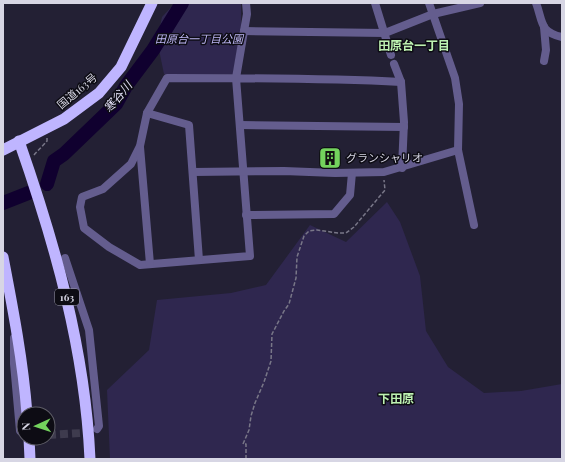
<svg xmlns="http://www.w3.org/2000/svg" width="565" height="462" viewBox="0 0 565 462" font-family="'Playfair Display','Noto Sans JP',serif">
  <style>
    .green { fill: #2f274f }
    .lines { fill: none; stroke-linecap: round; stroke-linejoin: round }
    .river { stroke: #10002f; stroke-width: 14 }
    .minor-tunnel { stroke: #3e3b4e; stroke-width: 8; stroke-dasharray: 8 4; stroke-linecap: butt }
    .path { stroke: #797788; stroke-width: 1.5; stroke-dasharray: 4 2; stroke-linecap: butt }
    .minor { stroke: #645d8e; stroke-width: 8 }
    .highway { stroke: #bfb5ff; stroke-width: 11 }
    .labels { text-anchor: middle; stroke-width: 3; stroke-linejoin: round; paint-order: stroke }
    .shield { fill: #0d0c14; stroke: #9a99a6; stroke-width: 1 }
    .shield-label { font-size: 10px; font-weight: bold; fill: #d7d6e4 }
    .park-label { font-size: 11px; font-style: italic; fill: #beb7f4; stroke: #0d0c14 }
    .street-label { font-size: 11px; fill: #d7d6e4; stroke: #0d0c14 }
    .poi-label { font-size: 11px; fill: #d7d6e4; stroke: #0d0c14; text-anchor: start }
    .neighbourhood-label { font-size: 12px; font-weight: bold; fill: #bdf1b1; stroke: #0d0c14 }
    .water-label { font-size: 12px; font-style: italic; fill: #dddbf0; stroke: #0d0c14 }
  </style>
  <rect width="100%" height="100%" fill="#232034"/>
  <g class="green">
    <path d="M 175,3 L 241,3 L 241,28 L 233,74 L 164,74 L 157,40 L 162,17 Z"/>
    <path d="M 387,202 L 400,222 L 420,276 L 426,331 L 448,367 L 484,393 L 521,391 L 562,384 L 562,459 L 110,459 L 107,390 L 149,350 L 157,300 L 231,293 L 266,285 L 310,225 L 346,242 Z"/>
  </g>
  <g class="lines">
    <g class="river">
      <path d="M 47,184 L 54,161 L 64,154 L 116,104 L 126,86 L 153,50 L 182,3"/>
      <path d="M 3,203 L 31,192"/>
    </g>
    <path class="minor-tunnel" d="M 48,435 L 82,433 L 92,430"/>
    <g class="path">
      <path d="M 34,155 C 38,150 43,146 47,141 L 47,138"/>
      <path d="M 246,459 L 246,444 L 243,444 L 249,430 L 251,416 L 255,403 L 264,382 L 271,361 L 272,334 L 284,311 L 289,304 L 296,278 L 297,257 L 304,236 L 309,231 L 317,230 L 338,233 L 346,233 L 354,227 L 385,190 L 384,180"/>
    </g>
    <g class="minor">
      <path d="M 246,3 L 247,14 L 244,31 L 236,78 L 250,256 L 140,265 L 109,247 L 84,228 L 80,207 L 82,197 L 103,189 L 131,164 L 140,146 L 147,113 L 167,78 C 245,78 323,78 401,82"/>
      <path d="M 375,3 L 391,55"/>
      <path d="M 429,3 L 455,78 L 459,104 L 458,150 L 474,225"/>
      <path d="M 536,3 C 543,21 539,32 562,37"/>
      <path d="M 244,31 L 385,33 L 433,14 L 480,3"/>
      <path d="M 544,61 L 546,50 L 544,27"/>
      <path d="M 394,64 L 401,82 L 404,122 L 402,168"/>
      <path d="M 147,113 L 189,125 L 199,260"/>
      <path d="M 240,125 L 404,127"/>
      <path d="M 140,147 L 150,264"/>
      <path d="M 193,172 L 284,171 L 335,173 L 384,172 L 458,150"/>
      <path d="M 246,215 L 334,214 L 350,195 L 352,173"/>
      <path d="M 65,258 L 89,330 L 99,426 L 97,429"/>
      <path d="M 14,338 L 14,364 L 20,431 L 23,434"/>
    </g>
    <g class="highway">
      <path d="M 19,141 C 55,244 85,349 90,459"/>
      <path d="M 3,150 L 64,119 L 99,93 L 121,67 L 152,3"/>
      <path d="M 3,257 C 13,309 23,361 27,414"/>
      <path d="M 29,438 L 30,459"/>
    </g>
  </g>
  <defs>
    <g id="building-square" transform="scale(1.15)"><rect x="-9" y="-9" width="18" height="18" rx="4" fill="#73d25d" stroke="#0d0c14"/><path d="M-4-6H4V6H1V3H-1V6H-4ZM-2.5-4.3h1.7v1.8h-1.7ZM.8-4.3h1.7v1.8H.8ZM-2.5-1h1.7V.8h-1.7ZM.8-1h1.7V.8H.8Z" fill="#111"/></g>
  </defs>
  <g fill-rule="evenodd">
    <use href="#building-square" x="330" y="158"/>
  </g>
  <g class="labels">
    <rect class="shield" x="55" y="289" width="24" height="16" rx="3"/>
    <g class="shield-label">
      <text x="67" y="301">163</text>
    </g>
    <g class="park-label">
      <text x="199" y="43">田原台一丁目公園</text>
    </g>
    <g class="street-label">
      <text transform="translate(77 91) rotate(-40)" y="4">国道163号</text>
    </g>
    <g class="poi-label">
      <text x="346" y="162">グランシャリオ</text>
    </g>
    <g class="neighbourhood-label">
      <text x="414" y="50">田原台一丁目</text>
      <text x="396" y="403">下田原</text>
    </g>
    <g class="water-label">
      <text transform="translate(118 97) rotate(-50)" y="4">寒谷川</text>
    </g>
  </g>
  <rect width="565" height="462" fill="none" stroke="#d7d6e4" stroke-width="8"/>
  <g transform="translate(36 426) rotate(267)"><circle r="19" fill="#0d0c14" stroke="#5e5d67"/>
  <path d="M0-3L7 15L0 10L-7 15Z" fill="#73d25d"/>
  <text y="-6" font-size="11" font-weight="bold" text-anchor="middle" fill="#d7d6e4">N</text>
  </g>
</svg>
